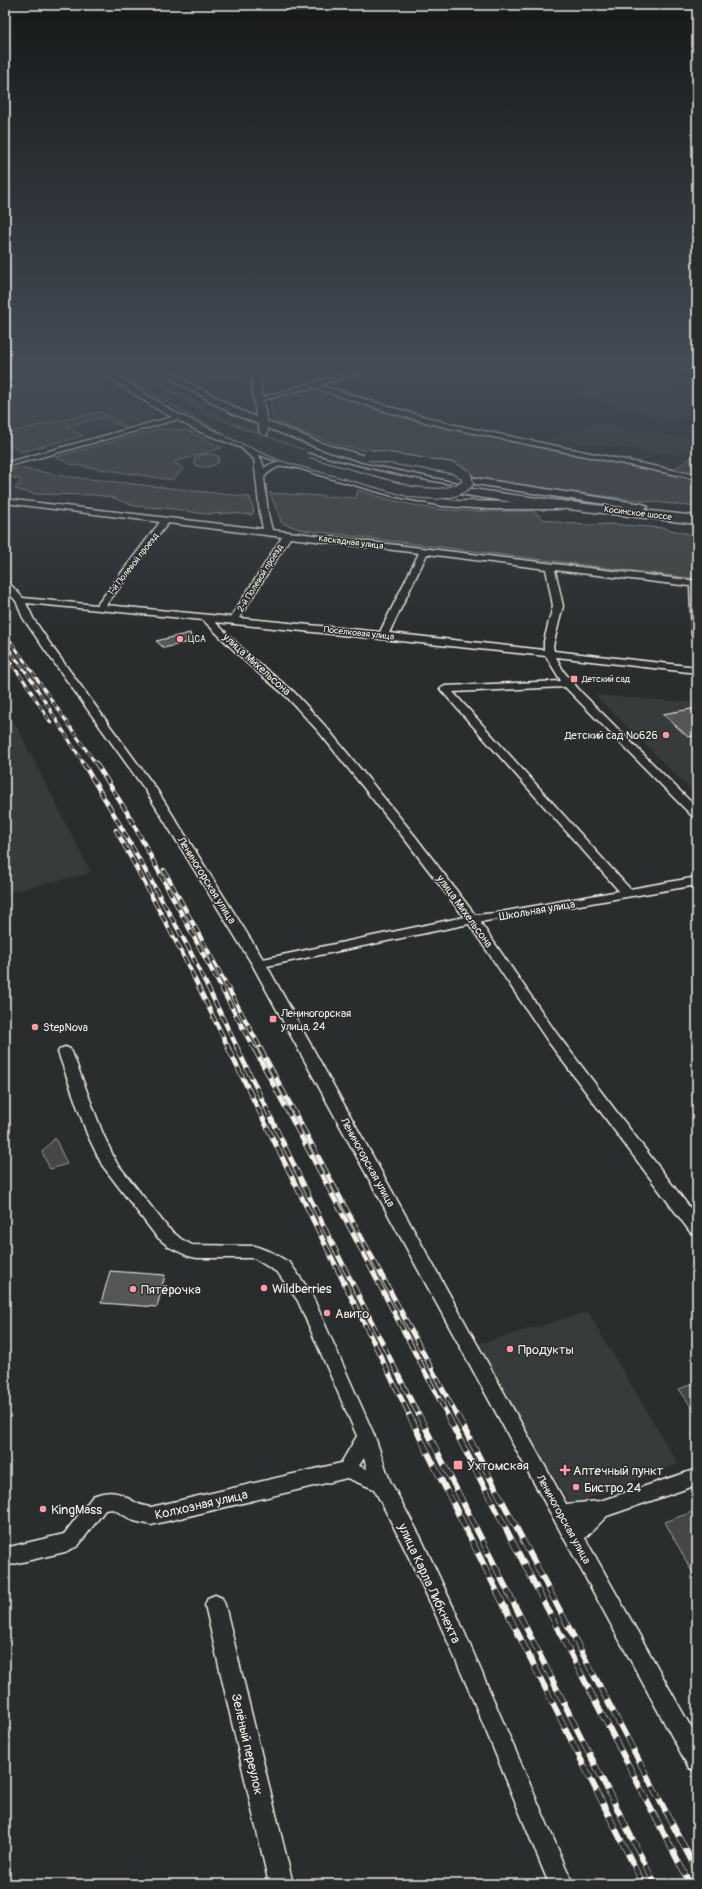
<svg xmlns="http://www.w3.org/2000/svg" width="702" height="1889" viewBox="0 0 702 1889" font-family="Pangolin,sans-serif">
  <style>
    .built { fill: #373a3a }
    .green { fill: #444645; stroke: #9c9c96 }
    .building { fill: #555756; stroke: #f4f1e8 }
    .lines { fill: none; stroke-linecap: round; stroke-linejoin: round }
    .minor-casing { stroke: #f4f1e8; stroke-width: 3 }
    .major-casing { stroke: #f4f1e8; stroke-width: 3 }
    .highway-casing { stroke: #f4f1e8; stroke-width: 3 }
    .minor { fill: #2a2d2e; fill-rule: evenodd }
    .major { fill: #2a2d2e; fill-rule: evenodd }
    .highway { fill: #2a2d2e; fill-rule: evenodd }
    .rail-far3-casing { stroke: #f4f1e8; stroke-width: 3 }
    .rail-far2-casing { stroke: #f4f1e8; stroke-width: 4.5 }
    .rail-far1-casing { stroke: #f4f1e8; stroke-width: 5 }
    .rail-casing { stroke: #f4f1e8; stroke-width: 6 }
    .rail-far3 { stroke: #2a2d2e; stroke-width: 2; stroke-dasharray: 6; stroke-linecap: butt }
    .rail-far2 { stroke: #2a2d2e; stroke-width: 3; stroke-dasharray: 8; stroke-linecap: butt }
    .rail-far1 { stroke: #2a2d2e; stroke-width: 3.5; stroke-dasharray: 11; stroke-linecap: butt }
    .rail { stroke: #2a2d2e; stroke-width: 5; stroke-dasharray: 14; stroke-linecap: butt }
    .major-bridge-casing { stroke: #f4f1e8; stroke-width: 12; stroke-linecap: butt }
    .highway-bridge-casing { stroke: #f4f1e8; stroke-width: 12; stroke-linecap: butt }
    .major-bridge { stroke: #2a2d2e; stroke-width: 10 }
    .highway-bridge { stroke: #2a2d2e; stroke-width: 11 }
    .poi-dot { fill: #ff9aa2; stroke: #2a2d2e; stroke-width: 1.5 }
    .labels { text-anchor: middle; stroke-width: 3; stroke-linejoin: round; paint-order: stroke }
    .far-street-label { font-size: 9px; fill: #f4f1e8; stroke: #2a2d2e }
    .far-poi-label { font-size: 9px; fill: #f4f1e8; stroke: #2a2d2e; text-anchor: start }
    .street-label { font-size: 11px; fill: #f4f1e8; stroke: #2a2d2e }
    .poi-label { font-size: 11px; fill: #f4f1e8; stroke: #2a2d2e; text-anchor: start }
    .near-poi-label { font-size: 13px; fill: #f4f1e8; stroke: #2a2d2e; text-anchor: start }
    .near-street-label { font-size: 13px; fill: #f4f1e8; stroke: #2a2d2e }
  </style>
  <rect width="100%" height="100%" fill="#2a2d2e"/>
  <filter id="ink" filterUnits="userSpaceOnUse"><feTurbulence type="fractalNoise" baseFrequency=".025" numOctaves="2"/><feDisplacementMap in="SourceGraphic" scale="8" xChannelSelector="R" yChannelSelector="G"/><feConvolveMatrix kernelMatrix="1 2 1 2 8 2 1 2 1" color-interpolation-filters="sRGB"/></filter>
  <g filter="url(#ink)">
    <g class="built">
      <path d="M 5,370 L 78,370 L 156,415 L 127,426 L 100,412 L 10,432 L 5,429 Z"/>
      <path d="M 174,370 L 243,370 L 243,380 L 212,380 L 206,376 L 193,378 Z"/>
      <path d="M 158,378 L 206,406 L 181,412 L 132,383 Z"/>
      <path d="M 635,379 L 675,388 L 674,391 L 697,398 L 697,411 L 670,421 L 572,392 L 589,384 L 610,388 Z"/>
      <path d="M 217,412 L 261,432 L 234,439 L 190,418 Z"/>
      <path d="M 102,417 L 121,426 L 83,436 L 65,426 Z"/>
      <path d="M 595,424 L 697,440 L 697,446 L 686,455 L 567,442 L 549,438 Z"/>
      <path d="M 595,695 L 697,703 L 697,796 L 672,771 Z"/>
      <path d="M 5,707 L 21,735 L 91,873 L 5,893 Z"/>
      <path d="M 588,1312 L 678,1464 L 571,1505 L 474,1345 Z"/>
    </g>
    <g class="green">
      <path d="M 333,389 L 339,389 L 435,421 L 435,425 L 697,480 L 697,507 L 563,491 L 479,478 L 447,464 L 346,447 L 298,431 L 276,421 L 273,418 L 270,402 C 276,395 305,390 315,390 C 323,390 325,393 333,389 Z"/>
      <path d="M 100,412 L 127,426 L 121,426 L 102,417 L 66,426 L 83,436 L 21,452 L 5,440 L 5,429 L 10,432 Z"/>
      <path d="M 159,429 L 187,430 L 222,448 L 174,462 L 184,469 L 172,480 L 73,465 L 55,457 Z"/>
      <path d="M 214,454 L 219,457 L 218,463 C 211,467 203,469 195,465 L 194,459 L 201,455 Z"/>
      <path d="M 697,454 L 697,474 L 674,469 Z"/>
      <path d="M 19,468 L 53,474 L 54,475 L 250,497 L 254,512 L 251,515 L 234,513 L 205,514 L 174,509 L 135,506 L 111,497 L 94,495 L 35,494 L 15,489 L 22,480 L 5,476 L 5,471 Z"/>
      <path d="M 358,490 C 379,497 401,503 423,507 C 459,513 497,511 533,511 L 543,519 L 563,523 L 588,525 L 610,524 L 663,528 L 697,536 L 697,579 L 303,530 L 282,523 L 270,493 L 356,498 Z"/>
      <path d="M 55,1138 L 67,1164 L 50,1169 L 42,1152 Z"/>
      <path d="M 697,1382 L 697,1415 L 679,1389 Z"/>
      <path d="M 697,1510 L 697,1581 L 665,1522 Z"/>
    </g>
    <g class="building">
      <path d="M 190,633 L 192,641 L 164,648 L 156,641 Z"/>
      <path d="M 697,708 L 697,735 L 688,737 L 663,714 Z"/>
      <path d="M 110,1271 L 165,1275 L 157,1307 L 101,1303 Z"/>
    </g>
    <g class="lines">
      <g class="minor-casing">
        <g id="minor">
          <path d="M 358,370 L 370,370 L 319,385 L 397,409 L 450,424 L 697,475 L 697,479 L 449,428 L 391,413 L 312,387 L 259,401 L 256,399 Z"/>
          <path d="M 682,370 L 697,371 L 697,375 L 683,371 Z"/>
          <path d="M 176,416 L 183,418 L 5,467 L 5,463 Z"/>
          <path d="M 243,446 C 255,445 262,459 264,468 C 274,460 296,458 307,467 L 303,469 C 285,465 278,463 264,477 L 268,514 L 272,530 L 697,581 L 697,638 L 692,635 L 690,586 L 555,570 L 563,606 L 553,646 L 554,651 L 697,667 L 697,673 L 556,657 L 564,672 L 581,692 L 697,808 L 697,818 L 693,817 L 565,687 L 453,692 L 630,889 L 697,877 L 697,885 L 480,922 L 557,1034 L 697,1217 L 697,1235 L 691,1233 L 547,1040 L 469,924 L 267,966 L 566,1504 L 600,1501 L 697,1469 L 697,1485 L 607,1516 L 585,1538 L 697,1738 L 697,1771 L 689,1768 L 252,964 L 146,791 L 45,650 L 23,618 L 16,601 L 5,589 L 5,581 L 8,582 L 23,598 L 97,605 L 160,522 L 5,503 L 5,499 L 263,529 L 260,514 L 254,459 L 243,450 ZM 168,523 L 282,537 L 231,617 L 106,605 ZM 290,538 L 419,553 L 380,632 L 239,618 ZM 427,554 L 546,569 L 553,606 L 544,641 L 544,650 L 389,633 ZM 26,603 L 203,620 L 247,663 L 286,696 L 319,732 L 407,842 L 464,917 L 263,959 L 157,790 L 53,648 L 33,618 ZM 215,622 L 546,656 L 561,681 L 445,686 L 440,689 L 619,891 L 495,913 L 475,915 L 415,836 L 327,728 L 294,692 L 253,659 Z"/>
          <path d="M 65,1047 L 70,1049 L 72,1052 L 103,1134 L 116,1162 L 168,1228 L 181,1239 L 192,1245 L 255,1246 L 273,1253 L 290,1263 L 311,1293 L 375,1437 L 390,1481 L 421,1538 L 457,1615 L 573,1884 L 549,1884 C 494,1751 442,1616 374,1489 L 347,1478 L 151,1525 L 134,1521 L 113,1509 L 105,1510 L 78,1546 L 65,1552 L 5,1566 L 5,1548 L 64,1534 L 93,1496 C 126,1484 125,1505 151,1507 L 341,1463 L 357,1436 L 298,1301 L 278,1273 L 254,1258 L 197,1258 L 188,1256 L 169,1247 L 156,1236 L 102,1165 L 87,1134 L 58,1052 L 60,1049 ZM 364,1458 L 367,1469 L 359,1466 Z"/>
          <path d="M 215,1595 L 222,1598 L 225,1605 L 293,1884 L 269,1884 L 205,1605 L 208,1598 Z"/>
        </g>
      </g>
      <g class="major-casing">
        <g id="major">
          <path d="M 97,370 L 108,370 L 174,412 L 226,436 L 290,459 L 378,485 L 420,496 L 458,501 L 564,503 L 569,506 L 564,509 L 488,509 L 443,506 L 393,496 L 326,477 L 262,456 L 198,431 L 157,409 Z"/>
          <path d="M 156,370 L 167,370 L 237,409 L 256,417 L 253,393 L 252,370 L 260,370 L 261,393 L 267,421 L 324,444 L 365,456 L 455,475 L 643,504 L 648,507 L 643,510 L 455,481 L 363,462 L 318,448 L 268,428 L 267,435 L 261,435 L 258,424 L 231,413 Z"/>
        </g>
      </g>
      <g class="highway-casing">
        <path id="highway" d="M 302,452 C 334,460 366,469 399,476 C 497,496 598,505 697,516 L 697,524 C 597,512 497,503 398,483 C 365,475 331,467 298,457 L 296,455 L 298,453 Z"/>
      </g>
      <use href="#minor" class="minor"/>
      <use href="#major" class="major"/>
      <use href="#highway" class="highway"/>
      <g class="rail-far3-casing">
        <g id="rail-far3">
          <path d="M 5,633 L 96,764"/>
          <path d="M 5,644 L 31,679 L 84,764"/>
          <path d="M 5,655 L 25,682 L 51,723"/>
        </g>
      </g>
      <g class="rail-far2-casing">
        <g id="rail-far2">
          <path d="M 83,763 L 115,816 L 188,947 L 238,1049"/>
          <path d="M 96,763 L 128,814 L 254,1049"/>
          <path d="M 116,830 L 180,949 L 229,1049"/>
          <path d="M 164,870 L 261,1049"/>
        </g>
      </g>
      <g class="rail-far1-casing">
        <g id="rail-far1">
          <path d="M 228,1048 L 410,1416"/>
          <path d="M 237,1048 L 329,1237 L 419,1416"/>
          <path d="M 254,1048 L 350,1228 L 448,1416"/>
          <path d="M 260,1048 L 457,1416"/>
        </g>
      </g>
      <g class="rail-casing">
        <g id="rail">
          <path d="M 409,1415 L 643,1884"/>
          <path d="M 419,1415 L 655,1884"/>
          <path d="M 447,1415 L 690,1884"/>
          <path d="M 457,1415 L 697,1871"/>
        </g>
      </g>
      <use href="#rail-far3" class="rail-far3"/>
      <use href="#rail-far2" class="rail-far2"/>
      <use href="#rail-far1" class="rail-far1"/>
      <use href="#rail" class="rail"/>
      <g class="major-bridge-casing">
        <path id="major-bridge" d="M 229,432 L 283,456 L 412,492 C 431,494 452,497 468,483 L 466,475 L 453,468 L 369,455"/>
      </g>
      <g class="highway-bridge-casing">
        <path id="highway-bridge" d="M 125,370 L 197,413 L 229,429 L 302,455"/>
      </g>
      <use href="#major-bridge" class="major-bridge"/>
      <use href="#highway-bridge" class="highway-bridge"/>
    </g>
  </g>
  <linearGradient id="sky" x2="0" y2="1"><stop stop-color="#171919"/><stop offset="0.58" stop-color="#444c57"/><stop offset="1" stop-color="#444c57" stop-opacity="0"/></linearGradient>
  <rect width="702" height="635" fill="url(#sky)"/>
  <g class="poi-dot">
    <circle cx="180" cy="639" r="4"/>
    <rect x="570" y="675" width="8" height="8" rx="2"/>
    <circle cx="666" cy="735" r="4"/>
    <rect x="269" y="1015" width="8" height="8" rx="2"/>
    <circle cx="35" cy="1027" r="4"/>
    <circle cx="264" cy="1288" r="4"/>
    <circle cx="133" cy="1289" r="4"/>
    <circle cx="327" cy="1313" r="4"/>
    <circle cx="510" cy="1349" r="4"/>
    <rect x="453" y="1460" width="10" height="10" rx="2"/>
    <path d="M563 1464h4v4h4v4h-4v4h-4v-4h-4v-4h4z"/>
    <circle cx="576" cy="1487" r="4"/>
    <circle cx="43" cy="1509" r="4"/>
  </g>
  <g class="labels">
    <g class="far-street-label">
      <text transform="translate(638 513) rotate(7)" y="3">Косинское шоссе</text>
      <text transform="translate(351 542) rotate(7)" y="3">Каскадная улица</text>
      <text transform="translate(133 564) rotate(-52)" y="3">1-й Полевой проезд</text>
      <text transform="translate(260 578) rotate(-58)" y="3">2-й Полевой проезд</text>
      <text transform="translate(359 633) rotate(6)" y="3">Поселковая улица</text>
    </g>
    <g class="far-poi-label">
      <text x="188" y="642">ЦСА</text>
      <text x="582" y="682">Детский сад</text>
    </g>
    <g class="street-label">
      <text transform="translate(257 664) rotate(42)" y="4">улица Михельсона</text>
      <text transform="translate(207 880) rotate(58)" y="4">Лениногорская улица</text>
      <text transform="translate(537 910) rotate(-10)" y="4">Школьная улица</text>
      <text transform="translate(465 911) rotate(54)" y="4">улица Михельсона</text>
      <text transform="translate(368 1162) rotate(61)" y="4">Лениногорская улица</text>
      <text transform="translate(564 1519) rotate(61)" y="4">Лениногорская улица</text>
    </g>
    <g class="poi-label">
      <text x="658" y="739" text-anchor="end">Детский сад №626</text>
      <text x="281" y="1017">Лениногорская<tspan x="281" dy="13">улица, 24</tspan></text>
      <text x="43" y="1031">StepNova</text>
    </g>
    <g class="near-poi-label">
      <text x="272" y="1293">Wildberries</text>
      <text x="141" y="1294">Пятёрочка</text>
      <text x="335" y="1318">Авито</text>
      <text x="518" y="1354">Продукты</text>
      <text x="467" y="1470">Ухтомская</text>
      <text x="573" y="1475">Аптечный пункт</text>
      <text x="584" y="1492">Бистро 24</text>
      <text x="51" y="1514">KingMass</text>
    </g>
    <g class="near-street-label">
      <text transform="translate(201 1504) rotate(-13)" y="5">Колхозная улица</text>
      <text transform="translate(430 1583) rotate(65)" y="5">улица Карла Либкнехта</text>
      <text transform="translate(248 1744) rotate(77)" y="5">Зелёный переулок</text>
    </g>
  </g>
  <rect width="702" height="1889" fill="none" stroke="#2a2d2e" stroke-width="20"/>
  <rect x="10" y="10" width="682" height="1869" fill="none" stroke="#f4f1e8" stroke-width="1.5" filter="url(#ink)"/>
</svg>
